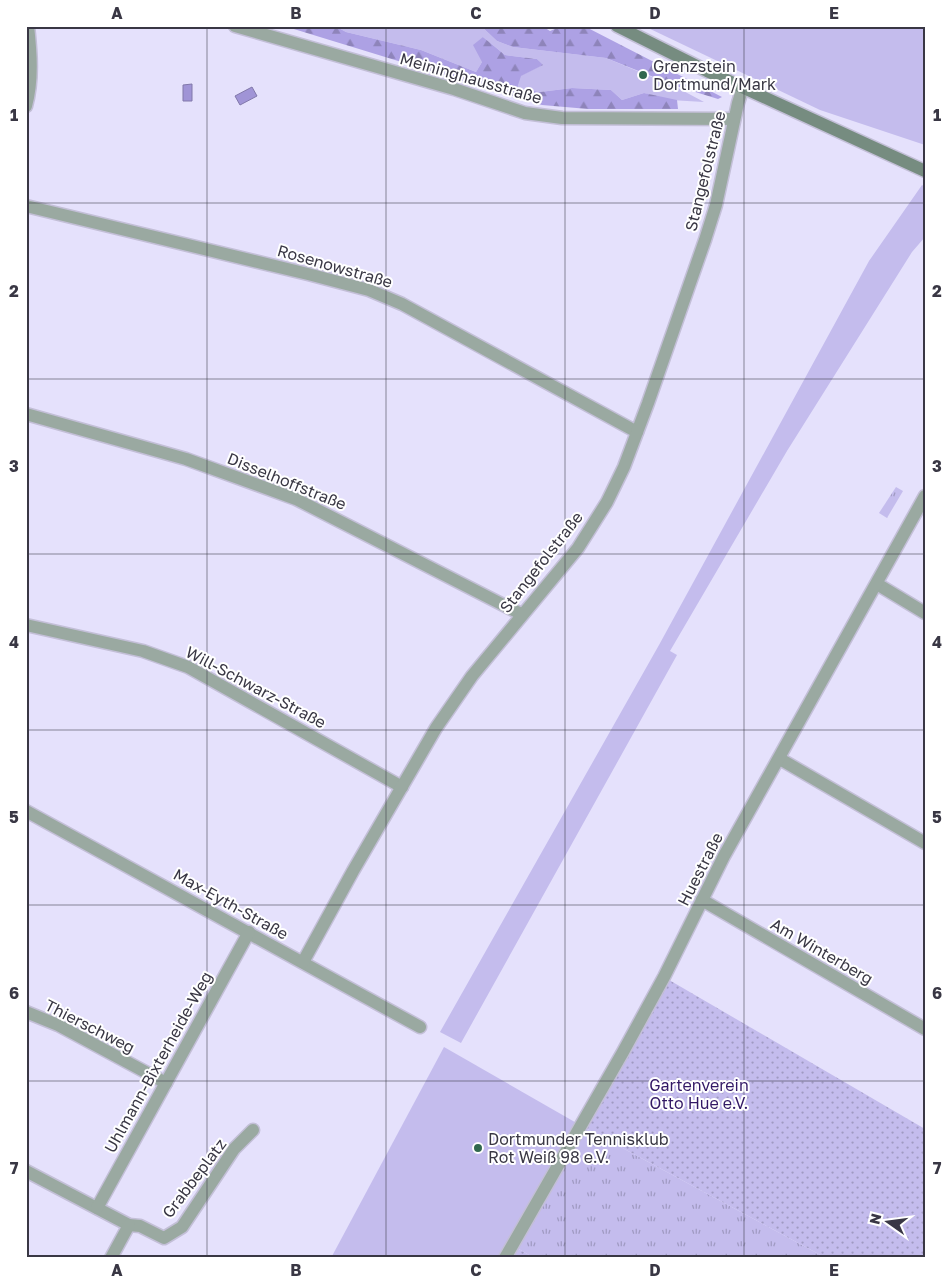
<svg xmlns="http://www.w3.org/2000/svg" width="951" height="1284" viewBox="0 0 951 1284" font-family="'Golos Text',sans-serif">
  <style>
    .grass { fill: #c4bced }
    .forest { fill: url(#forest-firs) }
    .park { fill: url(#park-tufts) }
    .garden { fill: url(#garden-dots) }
    .water { fill: #a094d6; stroke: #8178aa }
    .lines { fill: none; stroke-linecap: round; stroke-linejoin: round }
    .street-casing { stroke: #c3bfd7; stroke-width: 15 }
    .secondary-casing { stroke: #c3bfd7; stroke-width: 15 }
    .street { stroke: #9aa9a1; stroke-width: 12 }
    .secondary { stroke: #768c80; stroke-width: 12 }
    .grid { fill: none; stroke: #393744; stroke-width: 1; stroke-opacity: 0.55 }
    .poi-dot { fill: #31684e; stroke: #fff; stroke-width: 2 }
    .labels { text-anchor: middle; stroke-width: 4; stroke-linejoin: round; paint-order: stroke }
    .poi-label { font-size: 16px; fill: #393744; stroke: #fff; text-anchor: start }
    .street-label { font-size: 16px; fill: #393744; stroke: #fff }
    .park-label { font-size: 16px; fill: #321865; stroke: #fff }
    .neatline { fill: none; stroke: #393744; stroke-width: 2 }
    .grid-label { font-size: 16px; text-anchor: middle; font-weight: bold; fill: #393744 }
  </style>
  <defs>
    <pattern id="forest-firs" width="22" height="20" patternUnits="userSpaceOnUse" patternTransform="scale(1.25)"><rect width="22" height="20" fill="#ada1e4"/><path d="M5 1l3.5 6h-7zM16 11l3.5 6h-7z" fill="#8e84ba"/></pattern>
    <pattern id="park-tufts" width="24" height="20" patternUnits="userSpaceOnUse" patternTransform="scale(1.25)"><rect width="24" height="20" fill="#c4bced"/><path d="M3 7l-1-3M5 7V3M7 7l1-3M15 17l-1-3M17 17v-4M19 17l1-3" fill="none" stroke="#a09ac2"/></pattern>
    <pattern id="garden-dots" width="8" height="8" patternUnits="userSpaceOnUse" patternTransform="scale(1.25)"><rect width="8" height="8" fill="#c4bced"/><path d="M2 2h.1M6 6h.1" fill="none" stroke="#a09ac2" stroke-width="1.8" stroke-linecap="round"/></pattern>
  </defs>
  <rect width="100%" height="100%" fill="#e5e1fc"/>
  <g class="grass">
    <path d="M 335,26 L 481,26 L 497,41 L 513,47 L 606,58 L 676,87 L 704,102 L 670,100 L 644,93 L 622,100 L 611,90 L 572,88 L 540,92 L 516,88 L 520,76 L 542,65 L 537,59 L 505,55 L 483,37 L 482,62 L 476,72 L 421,50 L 346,32 Z"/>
    <path d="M 644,26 L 925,26 L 925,145 L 820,110 Z"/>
    <path d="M 922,185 L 925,187 L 925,237 L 912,252 L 787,451 L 670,651 L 677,655 L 461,1043 L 440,1032 L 659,645 L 869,261 Z"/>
    <path d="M 444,1047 L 580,1125 L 505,1258 L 331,1258 Z"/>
  </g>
  <g class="forest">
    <path d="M 284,26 L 335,26 L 346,32 L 421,50 L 476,72 L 482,62 L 473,45 L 483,37 L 505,55 L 537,59 L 543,65 L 521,76 L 517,88 L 540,92 L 572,88 L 611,90 L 622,100 L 644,93 L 677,100 L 678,109 L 588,109 L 542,105 Z"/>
    <path d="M 481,26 L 542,26 L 550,31 L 562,26 L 584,26 L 722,97 L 718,99 L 676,86 L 606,58 L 513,47 L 497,41 Z"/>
  </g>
  <g class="park">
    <path d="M 896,487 L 903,491 L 887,518 L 879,513 Z"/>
    <path d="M 580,1125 L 826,1258 L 534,1258 L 512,1245 Z"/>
  </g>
  <g class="garden">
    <path d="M 664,977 L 925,1129 L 925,1258 L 826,1258 L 580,1125 Z"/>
    <path d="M 512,1245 L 534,1258 L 505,1258 Z"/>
  </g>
  <g class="water">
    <path d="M 192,84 L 192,101 L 183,101 L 183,85 Z"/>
    <path d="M 252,87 L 257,96 L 240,105 L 235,96 Z"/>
  </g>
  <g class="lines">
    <g class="street-casing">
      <g id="street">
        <path d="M 235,26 L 454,89 L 525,113 L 562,118 L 734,119"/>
        <path d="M 26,106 C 33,80 31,53 28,26"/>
        <path d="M 26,206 L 308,274 L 369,290 L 402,304 L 637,432"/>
        <path d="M 26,414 L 186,459 L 296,499 L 521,614"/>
        <path d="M 877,584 L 925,613"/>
        <path d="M 26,625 L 143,651 L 188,667 L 402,787"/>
        <path d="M 780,759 L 925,843"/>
        <path d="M 26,811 L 420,1027"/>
        <path d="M 702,900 L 925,1029"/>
        <path d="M 303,962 L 353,871 L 436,728 L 472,676 L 578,548 L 607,502 L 624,467 L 648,403 L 705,240 L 716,205 L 738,103 L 743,87"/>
        <path d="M 26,1012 L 58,1025 L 166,1083"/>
        <path d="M 26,1171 L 129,1225 L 140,1226 L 164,1238 L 182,1227 L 234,1149 L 253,1130"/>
        <path d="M 97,1208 L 249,932"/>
        <path d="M 111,1258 L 129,1225"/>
        <path d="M 505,1258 L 623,1052 L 664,977 L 724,856 L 925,496"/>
      </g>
    </g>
    <g class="secondary-casing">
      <path id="secondary" d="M 617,26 L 707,71 L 925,171"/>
    </g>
    <use href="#street" class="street"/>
    <use href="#secondary" class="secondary"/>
  </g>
  <path class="grid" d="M 207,26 L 207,1258M 386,26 L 386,1258M 565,26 L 565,1258M 744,26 L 744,1258M 26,203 L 925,203M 26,379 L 925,379M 26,554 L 925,554M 26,730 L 925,730M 26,905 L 925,905M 26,1081 L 925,1081"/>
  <g class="poi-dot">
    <circle cx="643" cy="75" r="5"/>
    <circle cx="478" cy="1148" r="5"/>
  </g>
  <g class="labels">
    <g class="poi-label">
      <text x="653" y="72">Grenzstein<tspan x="653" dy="18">Dortmund/Mark</tspan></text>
      <text x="488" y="1145">Dortmunder Tennisklub<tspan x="488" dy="18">Rot Weiß 98 e.V.</tspan></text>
    </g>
    <g class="street-label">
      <text transform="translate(471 78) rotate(16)" y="6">Meininghausstraße</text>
      <text transform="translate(705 171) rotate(-76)" y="6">Stangefolstraße</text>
      <text transform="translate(335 266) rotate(16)" y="6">Rosenowstraße</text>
      <text transform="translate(287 481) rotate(22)" y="6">Disselhoffstraße</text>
      <text transform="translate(541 562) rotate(-52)" y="6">Stangefolstraße</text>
      <text transform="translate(256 687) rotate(28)" y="6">Will-Schwarz-Straße</text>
      <text transform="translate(700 869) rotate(-63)" y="6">Huestraße</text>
      <text transform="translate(231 904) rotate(29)" y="6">Max-Eyth-Straße</text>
      <text transform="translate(822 951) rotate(30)" y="6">Am Winterberg</text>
      <text transform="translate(90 1026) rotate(27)" y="6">Thierschweg</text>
      <text transform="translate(158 1062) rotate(-61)" y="6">Uhlmann-Bixterheide-Weg</text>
      <text transform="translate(194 1178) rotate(-53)" y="6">Grabbeplatz</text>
    </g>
    <g class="park-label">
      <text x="699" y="1091">Gartenverein<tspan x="699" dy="18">Otto Hue e.V.</tspan></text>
    </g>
  </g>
  <rect width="951" height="1284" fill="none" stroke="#ffffff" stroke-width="55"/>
  <g transform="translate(888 1222) rotate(284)" stroke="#ffffff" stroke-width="4" paint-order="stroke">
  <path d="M0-4L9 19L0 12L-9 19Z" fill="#393744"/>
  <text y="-8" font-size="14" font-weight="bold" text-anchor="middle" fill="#393744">N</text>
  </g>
  <rect x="28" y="28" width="896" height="1228" class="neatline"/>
  <g class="grid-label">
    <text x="117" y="19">A</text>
    <text x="296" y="19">B</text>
    <text x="476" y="19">C</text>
    <text x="655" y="19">D</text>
    <text x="834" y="19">E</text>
    <text x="14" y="121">1</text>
    <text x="937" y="121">1</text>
    <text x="14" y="297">2</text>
    <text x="937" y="297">2</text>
    <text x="14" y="472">3</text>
    <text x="937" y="472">3</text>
    <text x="14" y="648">4</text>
    <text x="937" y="648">4</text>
    <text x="14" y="823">5</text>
    <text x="937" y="823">5</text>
    <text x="14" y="999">6</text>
    <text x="937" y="999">6</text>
    <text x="14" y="1174">7</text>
    <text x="937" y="1174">7</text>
    <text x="117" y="1276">A</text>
    <text x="296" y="1276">B</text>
    <text x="476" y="1276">C</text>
    <text x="655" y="1276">D</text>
    <text x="834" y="1276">E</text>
  </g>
</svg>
